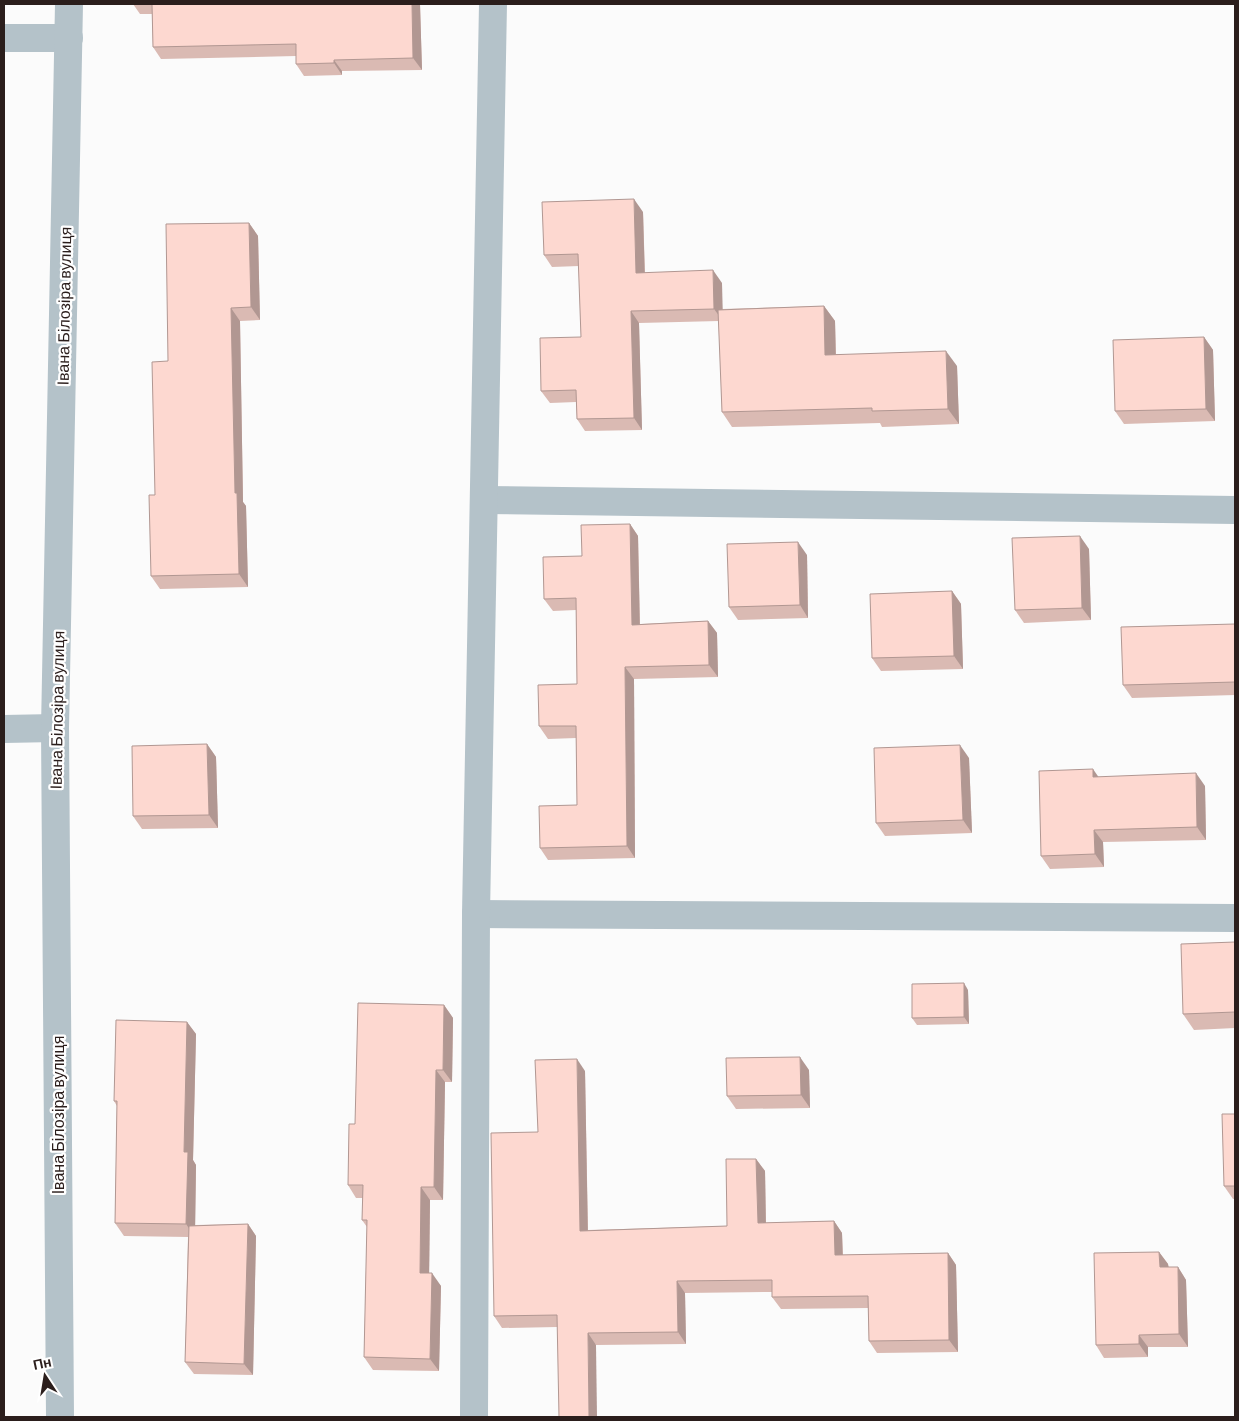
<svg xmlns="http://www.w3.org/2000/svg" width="1239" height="1421" viewBox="0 0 1239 1421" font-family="Barlow,sans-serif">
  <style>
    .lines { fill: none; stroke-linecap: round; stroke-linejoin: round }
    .street { stroke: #b4c2c9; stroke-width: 28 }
    .wall { fill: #dabab3 }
    .shaded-wall { fill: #b19792 }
    .building { fill: #fdd8d0; stroke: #b19792 }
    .labels { text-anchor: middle; stroke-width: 4.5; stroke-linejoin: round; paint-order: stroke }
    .street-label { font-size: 16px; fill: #2b1e1c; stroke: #fff }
  </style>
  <rect width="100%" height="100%" fill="#fbfbfb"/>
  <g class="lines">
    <g class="street">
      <path d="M 4,38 L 69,38"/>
      <path d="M 484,500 L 1235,510"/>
      <path d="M 4,729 L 55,728"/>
      <path d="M 476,914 L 1235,918"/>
      <path d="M 60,1417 L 55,728 L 69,4"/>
      <path d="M 474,1417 L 476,914 L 493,4"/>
    </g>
  </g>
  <g class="wall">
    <path d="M 133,4 L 420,4 L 422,70 L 342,71 L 342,75 L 304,76 L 296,64 L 296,56 L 161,59 L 153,47 L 152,14 L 140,14 Z"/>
    <path d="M 643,212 L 645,273 L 722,283 L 722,309 L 824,306 L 835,321 L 836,354 L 957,366 L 959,424 L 882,427 L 880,423 L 732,427 L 722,412 L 719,321 L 639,323 L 642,430 L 585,431 L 577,419 L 576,402 L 550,403 L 541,391 L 581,337 L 579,266 L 552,267 L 544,255 Z"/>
    <path d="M 249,223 L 258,236 L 260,320 L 240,321 L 243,502 L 246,506 L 248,587 L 160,589 L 151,576 L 155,495 L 168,361 Z"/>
    <path d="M 1204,337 L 1213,350 L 1215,421 L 1124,424 L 1115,411 Z"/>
    <path d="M 630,524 L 638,536 L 640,624 L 708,621 L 717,633 L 718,677 L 634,679 L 635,858 L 548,860 L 540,848 L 577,805 L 576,738 L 548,739 L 539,726 L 577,684 L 576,610 L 553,611 L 544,599 L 582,556 Z"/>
    <path d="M 1089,549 L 1091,620 L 1024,623 L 1015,610 Z"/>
    <path d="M 807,555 L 808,618 L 738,620 L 729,607 Z"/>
    <path d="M 952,591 L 961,604 L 963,669 L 881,671 L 872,658 Z"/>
    <path d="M 1235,624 L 1235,695 L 1132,698 L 1123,685 Z"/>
    <path d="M 207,744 L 216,757 L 218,828 L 142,829 L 133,816 Z"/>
    <path d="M 969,758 L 972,833 L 885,836 L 876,823 Z"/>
    <path d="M 1098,777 L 1205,786 L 1206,840 L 1103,842 L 1104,867 L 1050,869 L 1041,856 Z"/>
    <path d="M 1235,942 L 1235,1028 L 1194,1030 L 1183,1014 Z"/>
    <path d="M 968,990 L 969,1024 L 917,1025 L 912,1018 Z"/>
    <path d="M 444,1005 L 453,1018 L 452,1082 L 445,1082 L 443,1200 L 430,1200 L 429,1273 L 441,1286 L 439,1371 L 373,1370 L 364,1357 L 367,1227 L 362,1220 L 363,1198 L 356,1198 L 348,1185 Z"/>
    <path d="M 187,1022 L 196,1034 L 193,1160 L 196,1165 L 195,1225 L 248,1224 L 256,1236 L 253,1375 L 194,1374 L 185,1362 L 188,1237 L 124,1236 L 115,1223 L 117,1106 L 114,1101 Z"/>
    <path d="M 809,1070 L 810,1108 L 736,1109 L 727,1096 Z"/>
    <path d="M 585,1071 L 588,1230 L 727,1226 L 756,1159 L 765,1171 L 766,1223 L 834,1221 L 842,1233 L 843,1255 L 948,1253 L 956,1265 L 958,1352 L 877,1353 L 869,1341 L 868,1308 L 781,1309 L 772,1297 L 772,1292 L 685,1293 L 686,1344 L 596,1345 L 557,1327 L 502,1328 L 494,1316 L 538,1132 Z"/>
    <path d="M 1235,1114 L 1235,1199 L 1233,1199 L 1224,1186 Z"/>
    <path d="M 1159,1252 L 1168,1264 L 1169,1267 L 1178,1267 L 1186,1280 L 1188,1347 L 1148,1347 L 1148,1357 L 1104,1358 L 1096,1345 Z"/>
  </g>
  <g class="shaded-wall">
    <path d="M 412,4 L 420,4 L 422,70 L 413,58 Z"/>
    <path d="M 334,60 L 342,71 L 342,75 L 334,63 Z"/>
    <path d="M 634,199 L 643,212 L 645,285 L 636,273 Z"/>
    <path d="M 249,223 L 258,236 L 260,320 L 251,307 Z"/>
    <path d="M 713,270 L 722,283 L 723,321 L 714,309 Z"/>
    <path d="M 824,306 L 835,321 L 836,370 L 825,355 Z"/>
    <path d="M 231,308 L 240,321 L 243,502 L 246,506 L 248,587 L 239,574 L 235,493 Z"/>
    <path d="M 631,311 L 639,323 L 642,430 L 634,418 Z"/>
    <path d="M 1204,337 L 1213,350 L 1215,421 L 1206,409 Z"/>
    <path d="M 946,351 L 957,366 L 959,424 L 948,409 Z"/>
    <path d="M 630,524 L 638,536 L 640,637 L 632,625 Z"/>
    <path d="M 1080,536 L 1089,549 L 1091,620 L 1082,608 Z"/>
    <path d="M 798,542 L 807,555 L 808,618 L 800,605 Z"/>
    <path d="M 952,591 L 961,604 L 963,669 L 954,656 Z"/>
    <path d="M 708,621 L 717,633 L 718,677 L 709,665 Z"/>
    <path d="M 625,667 L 634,679 L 635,858 L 627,846 Z"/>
    <path d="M 207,744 L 216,757 L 218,828 L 209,815 Z"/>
    <path d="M 960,745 L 969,758 L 972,833 L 963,820 Z"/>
    <path d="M 1093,769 L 1102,782 L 1093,777 Z"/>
    <path d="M 1196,773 L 1205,786 L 1206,840 L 1197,827 Z"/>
    <path d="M 1094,830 L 1103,842 L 1104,867 L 1095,854 Z"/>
    <path d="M 964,983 L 968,990 L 969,1024 L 964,1017 Z"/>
    <path d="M 444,1005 L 453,1018 L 452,1082 L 443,1070 Z"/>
    <path d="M 187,1022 L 196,1034 L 193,1160 L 196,1165 L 195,1237 L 186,1224 L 184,1152 Z"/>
    <path d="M 800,1057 L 809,1070 L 810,1108 L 801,1095 Z"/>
    <path d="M 577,1059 L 585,1071 L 588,1243 L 580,1231 Z"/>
    <path d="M 436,1070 L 445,1082 L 443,1200 L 434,1187 Z"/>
    <path d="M 756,1159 L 765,1171 L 766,1235 L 758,1223 Z"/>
    <path d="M 421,1187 L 430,1200 L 429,1286 L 420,1273 Z"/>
    <path d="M 834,1221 L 842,1233 L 843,1267 L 835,1255 Z"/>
    <path d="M 248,1224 L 256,1236 L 253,1375 L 244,1364 Z"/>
    <path d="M 1159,1252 L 1168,1264 L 1169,1280 L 1160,1267 Z"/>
    <path d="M 948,1253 L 956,1265 L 958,1352 L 949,1340 Z"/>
    <path d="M 1178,1267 L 1186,1280 L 1188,1347 L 1179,1334 Z"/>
    <path d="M 432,1273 L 441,1286 L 439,1371 L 430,1359 Z"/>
    <path d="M 677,1281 L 685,1293 L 686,1344 L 678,1332 Z"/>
    <path d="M 588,1333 L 596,1345 L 597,1417 L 589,1417 Z"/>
    <path d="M 1139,1335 L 1148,1347 L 1148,1357 L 1139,1344 Z"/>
  </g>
  <g class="building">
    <path d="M 152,4 L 412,4 L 413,58 L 334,60 L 334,63 L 296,64 L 296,44 L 153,47 Z"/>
    <path d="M 634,199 L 636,273 L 713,270 L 714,309 L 631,311 L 634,418 L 577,419 L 576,390 L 541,391 L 540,338 L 581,337 L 578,254 L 544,255 L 542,202 Z"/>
    <path d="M 249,223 L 251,307 L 231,308 L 235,493 L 237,493 L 239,574 L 151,576 L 149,495 L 155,495 L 152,362 L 168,361 L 166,224 Z"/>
    <path d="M 824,306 L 825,355 L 946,351 L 948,409 L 872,411 L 872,408 L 722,412 L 718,310 Z"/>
    <path d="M 1204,337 L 1206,409 L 1115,411 L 1113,340 Z"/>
    <path d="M 630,524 L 632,625 L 708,621 L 709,665 L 625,667 L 627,846 L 540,848 L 539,806 L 577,805 L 576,726 L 539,726 L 538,685 L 577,684 L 576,598 L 544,599 L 543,557 L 582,556 L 581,525 Z"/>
    <path d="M 1080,536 L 1082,608 L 1015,610 L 1012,538 Z"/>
    <path d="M 798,542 L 800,605 L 729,607 L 727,544 Z"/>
    <path d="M 952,591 L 954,656 L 872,658 L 870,594 Z"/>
    <path d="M 1235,624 L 1235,682 L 1123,685 L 1121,627 Z"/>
    <path d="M 207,744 L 209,815 L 133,816 L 132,746 Z"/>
    <path d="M 960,745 L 963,820 L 876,823 L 874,748 Z"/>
    <path d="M 1093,769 L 1093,777 L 1196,773 L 1197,827 L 1094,830 L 1095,854 L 1041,856 L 1039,771 Z"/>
    <path d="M 1235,942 L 1235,1012 L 1183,1014 L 1181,944 Z"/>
    <path d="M 964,983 L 964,1017 L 912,1018 L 912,984 Z"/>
    <path d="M 358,1003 L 444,1005 L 443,1070 L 436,1070 L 434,1187 L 421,1187 L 420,1273 L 432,1273 L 430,1359 L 364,1357 L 367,1220 L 362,1220 L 363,1185 L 348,1185 L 349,1124 L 355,1124 Z"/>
    <path d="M 116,1020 L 187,1022 L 184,1152 L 188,1152 L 186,1224 L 115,1223 L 117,1101 L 114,1101 Z"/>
    <path d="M 800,1057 L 801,1095 L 727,1096 L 726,1058 Z"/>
    <path d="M 577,1059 L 580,1231 L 727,1226 L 726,1159 L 756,1159 L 758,1223 L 834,1221 L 835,1255 L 948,1253 L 949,1340 L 869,1341 L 868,1296 L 772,1297 L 772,1280 L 677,1281 L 678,1332 L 588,1333 L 589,1417 L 559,1417 L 557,1315 L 494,1316 L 491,1133 L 538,1132 L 535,1060 Z"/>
    <path d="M 1222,1114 L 1235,1114 L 1235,1186 L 1224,1186 Z"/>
    <path d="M 248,1224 L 244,1364 L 185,1362 L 189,1226 Z"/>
    <path d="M 1159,1252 L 1160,1267 L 1178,1267 L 1179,1334 L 1139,1335 L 1139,1344 L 1096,1345 L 1094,1253 Z"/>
  </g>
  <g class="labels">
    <g class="street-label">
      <text transform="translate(64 306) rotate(-89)" y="6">Івана Білозіра вулиця</text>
      <text transform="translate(57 710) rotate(-89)" y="6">Івана Білозіра вулиця</text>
      <text transform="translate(58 1115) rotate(-90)" y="6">Івана Білозіра вулиця</text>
    </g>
  </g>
  <rect width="1239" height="1421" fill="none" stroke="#2b1e1c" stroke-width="10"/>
  <g transform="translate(45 1376) rotate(348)" stroke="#ffffff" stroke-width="4" paint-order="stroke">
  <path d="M0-4L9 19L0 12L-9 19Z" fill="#2b1e1c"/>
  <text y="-8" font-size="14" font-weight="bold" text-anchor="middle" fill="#2b1e1c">Пн</text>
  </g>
</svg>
